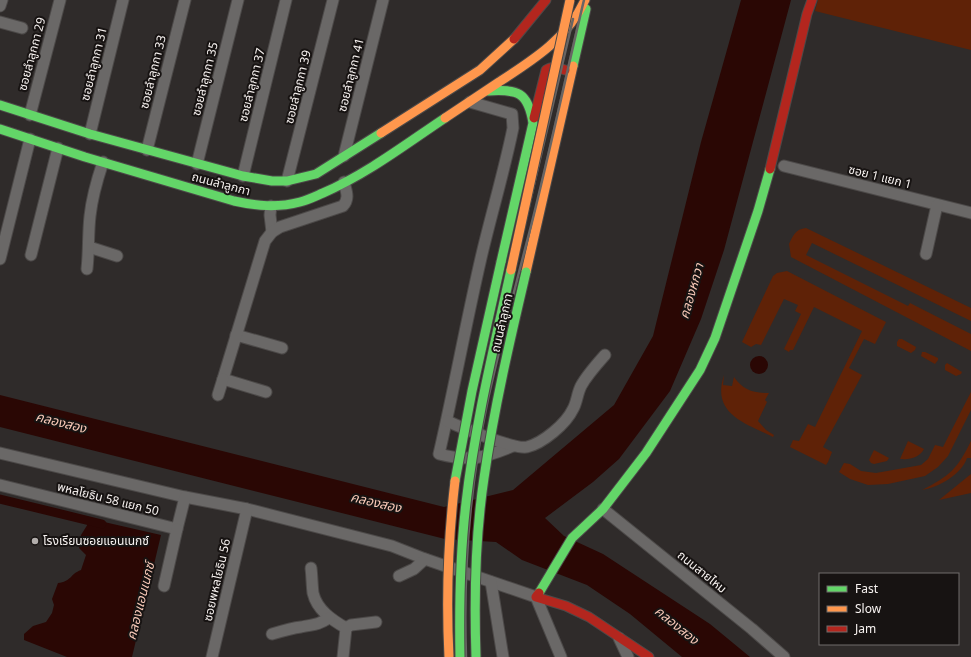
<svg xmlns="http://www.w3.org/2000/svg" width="971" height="657" viewBox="0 0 971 657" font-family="'Noto Sans','Noto Sans Thai',sans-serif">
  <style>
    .green { fill: #5f2207 }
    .water { fill: #2a0704 }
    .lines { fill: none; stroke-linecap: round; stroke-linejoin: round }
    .canal { stroke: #2a0704; stroke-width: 9 }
    .street-casing { stroke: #4c4948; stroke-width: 13 }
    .fast-casing { stroke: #4c4948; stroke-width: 11 }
    .slow-casing { stroke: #4c4948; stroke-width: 11 }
    .jam-casing { stroke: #4c4948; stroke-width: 11 }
    .street { stroke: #6a6867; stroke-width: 11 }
    .fast { stroke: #63d668; stroke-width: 9 }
    .slow { stroke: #ff974d; stroke-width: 9 }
    .jam { stroke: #b3261e; stroke-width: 9 }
    .rail { stroke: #686564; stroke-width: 2.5 }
    .fast-bridge-casing { stroke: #4c4948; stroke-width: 11; stroke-linecap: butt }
    .slow-bridge-casing { stroke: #4c4948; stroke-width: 11; stroke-linecap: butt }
    .fast-bridge { stroke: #63d668; stroke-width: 9 }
    .slow-bridge { stroke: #ff974d; stroke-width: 9 }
    .poi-dot { fill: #b2adab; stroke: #171312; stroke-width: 1.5 }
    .labels { text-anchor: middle; stroke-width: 4; stroke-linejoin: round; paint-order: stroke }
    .street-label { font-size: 12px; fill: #f8f3f1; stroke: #171312 }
    .poi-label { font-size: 12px; fill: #f8f3f1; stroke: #171312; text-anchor: start }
    .water-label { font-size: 13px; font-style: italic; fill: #f9cab9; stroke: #171312 }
  </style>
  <rect width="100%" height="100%" fill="#2f2b2a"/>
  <g class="green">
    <path d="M 818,0 L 971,0 L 971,50 L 815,11 Z"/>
    <path d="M 806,228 L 971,308 L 971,321 L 812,243 L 806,255 L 908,306 L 910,303 L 971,334 L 971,351 L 791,257 L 789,244 C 793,236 795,229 806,228 Z"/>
    <path d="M 787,271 L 886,322 L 875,344 L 864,339 L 849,368 L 862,375 L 823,447 L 832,452 L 828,462 L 826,465 L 790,447 L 793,440 L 799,441 L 808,424 L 815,427 L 862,331 L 814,307 L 793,350 L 790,350 L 789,352 L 784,349 L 801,314 L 795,311 L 798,305 L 784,299 L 761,345 L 756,344 L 751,347 L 742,342 L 773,276 L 777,273 Z"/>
    <path d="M 899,339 L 902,339 L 916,347 L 915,350 L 911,353 L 897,346 L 897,342 Z"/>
    <path d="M 922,352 L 925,352 L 938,358 L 938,360 L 935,364 L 921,356 Z"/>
    <path d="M 947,363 L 962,372 L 961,374 L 956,376 L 945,370 L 945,365 Z"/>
    <path d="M 724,375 L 723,385 L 732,386 L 734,377 C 743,390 753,393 769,393 L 765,400 L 767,402 L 758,421 L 766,430 L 774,435 L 773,437 C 745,423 711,414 724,375 Z"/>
    <path d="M 971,392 L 971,410 L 948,456 L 938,467 L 925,476 L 888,484 L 868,485 L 850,479 L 839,472 L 844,463 L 850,464 L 861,471 L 876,473 L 921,465 L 928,459 L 935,445 L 943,447 Z"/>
    <path d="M 908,441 L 924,449 C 920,457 910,460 902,459 L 900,459 Z"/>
    <path d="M 971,441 L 971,458 L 967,458 C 961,475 939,487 922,490 C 950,476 958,468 971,441 Z"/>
    <path d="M 874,450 L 889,458 L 887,461 L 874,464 L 871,463 L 869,460 Z"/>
    <path d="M 971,474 L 971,493 L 939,500 Z"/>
  </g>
  <g class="water">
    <path d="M 741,0 L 791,0 L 724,250 L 701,319 L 670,391 L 619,459 L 593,482 L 545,518 L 564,536 L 603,554 L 710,624 L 750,657 L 682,657 L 630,614 L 587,585 L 522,560 L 496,542 L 445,539 L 0,427 L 0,395 L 444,507 L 513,490 L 614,405 L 653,336 L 701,142 Z"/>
    <circle cx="759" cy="365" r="9"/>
    <path d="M 91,519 L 161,535 L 132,657 L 67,657 L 24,640 L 24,634 L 33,626 L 46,622 L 52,613 L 54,605 L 52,599 L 58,583 C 71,582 70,574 81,570 L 86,555 L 79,548 L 81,535 Z"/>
  </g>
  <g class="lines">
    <path class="canal" d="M 0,499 L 102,524"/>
    <g class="street-casing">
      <g id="street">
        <path d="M 0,6 L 2,0"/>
        <path d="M 0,22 L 22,28"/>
        <path d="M 470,102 L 512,114 L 513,128 C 504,172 491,215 481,258 C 466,323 454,389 439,454 C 470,462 484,458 513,446"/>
        <path d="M 30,115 L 60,0"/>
        <path d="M 90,134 L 123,0"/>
        <path d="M 147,150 L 185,0"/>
        <path d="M 344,156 L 383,0"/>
        <path d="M 197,164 L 238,0"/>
        <path d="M 784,166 L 971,213"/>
        <path d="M 243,176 L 286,0"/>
        <path d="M 287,181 L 333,0"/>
        <path d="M 271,206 L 270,215 L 272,232"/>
        <path d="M 89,247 L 117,256"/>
        <path d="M 926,254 L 937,205"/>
        <path d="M 31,255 L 58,148"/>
        <path d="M 0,259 L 30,139"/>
        <path d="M 87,269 C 89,251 88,234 90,216 C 92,197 97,180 103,162"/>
        <path d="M 236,335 L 282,348"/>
        <path d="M 266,392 L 223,379 L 265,241 L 272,232 L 280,227 L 343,206 C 350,198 346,191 344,182"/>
        <path d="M 218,395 L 223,379"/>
        <path d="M 447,421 C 460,427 515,450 527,447 C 543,443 566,424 573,409 C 577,402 577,394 581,386 C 587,375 597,364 605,355"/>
        <path d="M 0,453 L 185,497 L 247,509 L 392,546 L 425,559 L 536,597 L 561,657"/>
        <path d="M 0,485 L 177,529 L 185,497"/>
        <path d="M 603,509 L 752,629 L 784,657"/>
        <path d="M 311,568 C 312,576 312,585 313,593 C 317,610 332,620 346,628"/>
        <path d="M 399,576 L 414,569 L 425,559"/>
        <path d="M 491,582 L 503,657"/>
        <path d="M 164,586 L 177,529"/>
        <path d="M 272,634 C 282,631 292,628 301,627 C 314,624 316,626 329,618"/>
        <path d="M 619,638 L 628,657"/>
        <path d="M 212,657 L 247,509"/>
        <path d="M 343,657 L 346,628 L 351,625 L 376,622"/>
      </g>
    </g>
    <g class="fast-casing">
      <g id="fast">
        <path d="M 573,66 L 586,9"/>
        <path d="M 488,91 C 518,89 528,92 533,123 L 501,262"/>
        <path d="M 0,105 L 90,134 L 243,176 L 272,181 L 287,181 L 316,174 L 381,133"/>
        <path d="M 0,129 L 85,157 L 234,201 C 257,206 277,208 300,202 C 308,200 316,196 323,193 C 367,174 406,144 445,118"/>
        <path d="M 539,593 L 572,538 L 603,509 L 646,453 L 700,370 L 715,338 L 758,211 L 770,169"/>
      </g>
    </g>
    <g class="slow-casing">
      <g id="slow">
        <path d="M 445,118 C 463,106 481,94 499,82 C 533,60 568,38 585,0"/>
        <path d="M 381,133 L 480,70 L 514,39"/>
        <path d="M 526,272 L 573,66"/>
      </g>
    </g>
    <g class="jam-casing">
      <g id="jam">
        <path d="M 514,39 L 546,0"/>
        <path d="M 534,118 L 546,70 C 552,66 558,67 565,70"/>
        <path d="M 770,169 L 807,14 L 812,0"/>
        <path d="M 539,593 L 536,597 L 566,606 L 589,617 L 649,657"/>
      </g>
    </g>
    <use href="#street" class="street"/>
    <use href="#fast" class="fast"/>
    <use href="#slow" class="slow"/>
    <use href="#jam" class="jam"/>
    <g class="rail">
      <path d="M 513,274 L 573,19"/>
      <path d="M 466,657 C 463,571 470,483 488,399 C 501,341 516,284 531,226 C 550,151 566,75 584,0"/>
    </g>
    <g class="fast-bridge-casing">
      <g id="fast-bridge">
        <path d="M 455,481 L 472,391 L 501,262"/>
        <path d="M 460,657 C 459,605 460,554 466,503 C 475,424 494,347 511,270"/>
        <path d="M 476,657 C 474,597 475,537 484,478 C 494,408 510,340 526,272"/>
      </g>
    </g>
    <g class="slow-bridge-casing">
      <g id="slow-bridge">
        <path d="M 511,270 L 570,0"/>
        <path d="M 449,657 C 446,598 448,540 455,481"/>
      </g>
    </g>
    <use href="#fast-bridge" class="fast-bridge"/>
    <use href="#slow-bridge" class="slow-bridge"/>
  </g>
  <circle class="poi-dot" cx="35" cy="541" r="4"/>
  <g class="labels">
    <g class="street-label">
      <text transform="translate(32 54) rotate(-75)" y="4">ซอยลำลูกกา 29</text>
      <text transform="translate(94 64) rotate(-76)" y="4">ซอยลำลูกกา 31</text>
      <text transform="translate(153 72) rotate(-76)" y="4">ซอยลำลูกกา 33</text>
      <text transform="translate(351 75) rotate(-76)" y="4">ซอยลำลูกกา 41</text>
      <text transform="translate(205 79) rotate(-76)" y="4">ซอยลำลูกกา 35</text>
      <text transform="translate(252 85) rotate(-76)" y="4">ซอยลำลูกกา 37</text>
      <text transform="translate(298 87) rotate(-76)" y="4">ซอยลำลูกกา 39</text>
      <text transform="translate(880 177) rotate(14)" y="4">ซอย 1 แยก 1</text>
      <text transform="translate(221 184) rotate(15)" y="4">ถนนลำลูกกา</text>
      <text transform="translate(502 323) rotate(-77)" y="4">ถนนลำลูกกา</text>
      <text transform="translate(108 499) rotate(14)" y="4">พหลโยธิน 58 แยก 50</text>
      <text transform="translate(702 572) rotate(39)" y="4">ถนนสายไหม</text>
      <text transform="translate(217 580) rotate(-77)" y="4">ซอยพหลโยธิน 56</text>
    </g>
    <g class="poi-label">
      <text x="43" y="545">โรงเรียนซอยแอนเนกซ์</text>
    </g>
    <g class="water-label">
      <text transform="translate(691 291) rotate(-74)" y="5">คลองหกวา</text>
      <text transform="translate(61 422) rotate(14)" y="5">คลองสอง</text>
      <text transform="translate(376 502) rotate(13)" y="5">คลองสอง</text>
      <text transform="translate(140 601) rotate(-76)" y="5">คลองแอนเนกซ์</text>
      <text transform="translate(677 625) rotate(39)" y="5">คลองสอง</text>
    </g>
  </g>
  <rect x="819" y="573" width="140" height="72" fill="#171312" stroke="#716d6b"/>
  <rect x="827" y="586" width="20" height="6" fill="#63d668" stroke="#716d6b"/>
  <text x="855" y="593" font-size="12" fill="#f8f3f1">Fast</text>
  <rect x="827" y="606" width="20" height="6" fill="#ff974d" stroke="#716d6b"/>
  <text x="855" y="613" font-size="12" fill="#f8f3f1">Slow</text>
  <rect x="827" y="626" width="20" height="6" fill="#b3261e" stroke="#716d6b"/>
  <text x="855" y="633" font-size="12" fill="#f8f3f1">Jam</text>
</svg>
